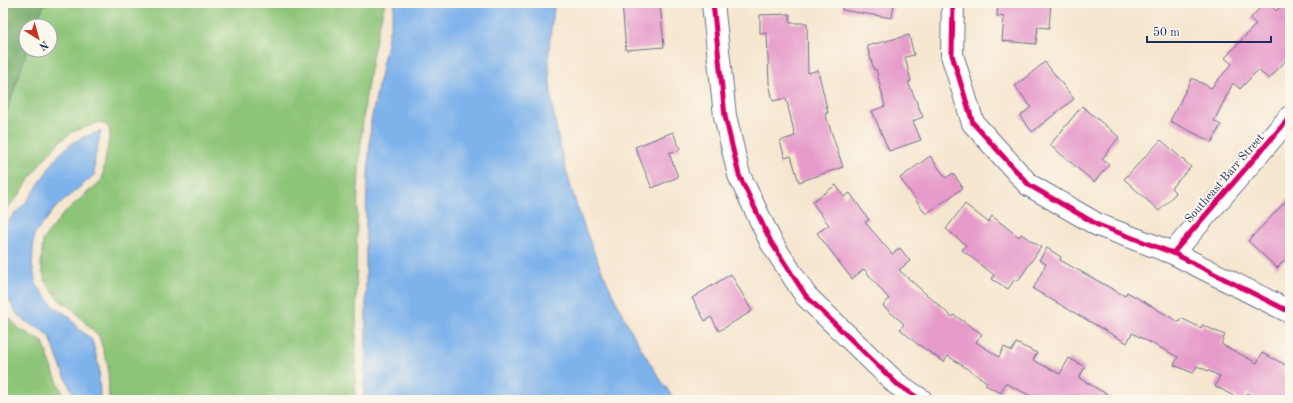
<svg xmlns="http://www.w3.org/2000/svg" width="1293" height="403" viewBox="0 0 1293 403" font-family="'Old Standard TT',serif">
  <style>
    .green { fill: #8dc578; stroke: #547a6b }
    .forest { fill: #72aa68; stroke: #466c63 }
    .water { fill: #7eb2eb; stroke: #4c70a4 }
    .building { fill: #e69bca }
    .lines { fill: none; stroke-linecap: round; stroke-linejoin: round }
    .minor-casing { stroke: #686f86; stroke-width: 24 }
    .minor { stroke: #fff; stroke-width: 22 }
    .cycleway-casing { stroke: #fbf7ec; stroke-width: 8 }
    .cycleway { stroke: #d6006c; stroke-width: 5 }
    .labels { text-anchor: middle; stroke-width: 4; stroke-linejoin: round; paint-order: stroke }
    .street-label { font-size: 12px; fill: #1b2f5e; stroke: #fbf7ec }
  </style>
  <rect width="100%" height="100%" fill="#fbf7ec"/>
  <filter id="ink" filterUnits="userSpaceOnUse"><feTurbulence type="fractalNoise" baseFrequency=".025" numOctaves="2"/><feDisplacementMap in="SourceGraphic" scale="8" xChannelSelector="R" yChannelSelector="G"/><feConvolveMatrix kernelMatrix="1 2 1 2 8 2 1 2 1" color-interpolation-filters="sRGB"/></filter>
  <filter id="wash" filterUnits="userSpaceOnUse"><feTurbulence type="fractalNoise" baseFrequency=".012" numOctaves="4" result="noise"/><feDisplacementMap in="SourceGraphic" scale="16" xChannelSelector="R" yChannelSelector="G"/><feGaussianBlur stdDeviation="0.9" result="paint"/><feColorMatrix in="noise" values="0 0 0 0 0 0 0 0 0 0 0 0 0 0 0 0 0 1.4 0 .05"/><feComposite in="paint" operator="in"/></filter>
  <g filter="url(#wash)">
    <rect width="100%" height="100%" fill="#f6e6cf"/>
    <g class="green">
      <path d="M 45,3 L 385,3 C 348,133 359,267 355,400 L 109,400 L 108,366 L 99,336 L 84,322 L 73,309 L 59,300 L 45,281 L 41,265 L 43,240 L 63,214 L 102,180 L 110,132 L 108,126 L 100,122 L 72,132 L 58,143 L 39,165 L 20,194 L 3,213 L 3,123 L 27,50 L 50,50 L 50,26 L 34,26 Z"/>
      <path d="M 3,306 L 11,320 L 20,329 L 43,342 L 54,374 L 66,400 L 3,400 Z"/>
    </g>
    <path class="forest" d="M 3,3 L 45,3 L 34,26 L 26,26 L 27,50 L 3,123 Z"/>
    <g class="water">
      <path d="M 395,3 L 555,3 C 552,22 548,44 549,63 C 551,170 612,315 675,400 L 364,400 L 366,341 L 366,211 L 371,121 Z"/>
      <path d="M 101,131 L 95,157 L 94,175 L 56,207 L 34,235 L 32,265 L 36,284 L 54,307 L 69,316 L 78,328 L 92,340 L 99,367 L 100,400 L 76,400 L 62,370 L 50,337 L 40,329 L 26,322 L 17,314 L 3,290 L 5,285 C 4,268 0,246 4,230 C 8,218 19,210 27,201 C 43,181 54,152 78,140 C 85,136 93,134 101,131 Z"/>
    </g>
    <g id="blocks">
      <g class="building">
        <path d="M 622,3 L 660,3 L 664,47 L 626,50 Z"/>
        <path d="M 843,3 L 894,3 L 892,18 L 842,10 Z"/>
        <path d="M 998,3 L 1051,3 L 1049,28 L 1038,27 L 1036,44 L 1002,41 L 1004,17 L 997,16 Z"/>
        <path d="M 1264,3 L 1268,3 L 1276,11 L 1283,3 L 1290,3 L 1290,56 L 1269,79 L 1258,70 L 1240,89 L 1233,83 L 1214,121 L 1221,125 L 1212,142 L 1170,121 L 1192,78 L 1211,88 L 1232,64 L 1225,58 L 1256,24 L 1250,19 Z"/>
        <path d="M 790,14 L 790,23 L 807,23 L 808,73 L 818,70 L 828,113 L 825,113 L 843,167 L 799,182 L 791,156 L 785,158 L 780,141 L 795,136 L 786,98 L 773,101 L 769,83 L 767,33 L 760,34 L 760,15 Z"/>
        <path d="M 909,35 L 914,55 L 905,57 L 911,81 L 908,82 L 923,117 L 913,121 L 921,140 L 889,151 L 872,111 L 885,106 L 876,69 L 874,70 L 867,46 Z"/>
        <path d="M 1045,62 L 1074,99 L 1032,132 L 1020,116 L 1031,107 L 1015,86 Z"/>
        <path d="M 1082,106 L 1119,137 L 1102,159 L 1109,165 L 1094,182 L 1050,145 Z"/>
        <path d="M 673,132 L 680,149 L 669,153 L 678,177 L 652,188 L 635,147 Z"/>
        <path d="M 1161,140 L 1191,167 L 1171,188 L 1176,193 L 1159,211 L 1124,179 Z"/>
        <path d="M 930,156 L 946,178 L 953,173 L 963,188 L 926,214 L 900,178 Z"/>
        <path d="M 836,185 L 844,197 L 850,193 L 869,220 L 865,222 L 892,254 L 900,248 L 910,261 L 899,270 L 952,317 L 954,315 L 982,334 L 976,342 L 999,357 L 1004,347 L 1012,351 L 1016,343 L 1037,353 L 1033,360 L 1060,374 L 1069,358 L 1085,367 L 1079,378 L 1117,400 L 1039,400 L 1005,383 L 1001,393 L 985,385 L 987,382 L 948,356 L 944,362 L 916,343 L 900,329 L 904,324 L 883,306 L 889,299 L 864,269 L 852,279 L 817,233 L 829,225 L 812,202 Z"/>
        <path d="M 1290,197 L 1290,255 L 1277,268 L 1248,241 Z"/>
        <path d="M 965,204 L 988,222 L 992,216 L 1019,237 L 1021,234 L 1041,247 L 1018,281 L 1015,279 L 1008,289 L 992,279 L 994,275 L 962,250 L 966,245 L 946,229 Z"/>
        <path d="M 1047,248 L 1061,257 L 1060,260 L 1125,296 L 1127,292 L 1179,322 L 1181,318 L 1201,328 L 1202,325 L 1225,335 L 1221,344 L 1257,363 L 1262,353 L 1290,367 L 1290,400 L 1260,400 L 1247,393 L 1243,400 L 1241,400 L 1215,386 L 1220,376 L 1197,366 L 1193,373 L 1174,365 L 1178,357 L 1132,333 L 1127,343 L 1033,289 L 1046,264 L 1039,260 Z"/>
        <path d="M 731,274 L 752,311 L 719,331 L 711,317 L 705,321 L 692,298 Z"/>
      </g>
    </g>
  </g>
  <g filter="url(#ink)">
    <use href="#blocks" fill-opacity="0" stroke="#686f86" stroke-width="1"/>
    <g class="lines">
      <g class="minor-casing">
        <g id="minor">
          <path d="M 713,3 L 725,116 L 739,175 L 771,242 L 806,296 L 897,384 L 921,400"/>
          <path d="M 953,3 L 952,55 L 973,123 L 1029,185 L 1098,225 L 1173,253 L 1290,312"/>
          <path d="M 1173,253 L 1290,117"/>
        </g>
      </g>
      <use href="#minor" class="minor"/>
      <g class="cycleway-casing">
        <g id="cycleway">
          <path d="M 713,3 L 725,116 L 739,175 L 771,242 L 806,296 L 897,384 L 921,400"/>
          <path d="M 953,3 L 952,55 L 973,123 L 1029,185 L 1098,225 L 1173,253 L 1290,312"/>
          <path d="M 1173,253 L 1290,117"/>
        </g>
      </g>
      <use href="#cycleway" class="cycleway"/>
    </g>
  </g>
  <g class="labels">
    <g class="street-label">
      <text transform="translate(1224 178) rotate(-49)" y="4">Southeast Barr Street</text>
    </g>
  </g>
  <rect width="1293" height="403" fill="none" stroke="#fbf7ec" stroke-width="16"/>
  <g transform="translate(38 38) rotate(143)"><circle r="19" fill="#fbf7ec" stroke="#a1a7b3"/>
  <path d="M0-3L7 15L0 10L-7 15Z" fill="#c8321e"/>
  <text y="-6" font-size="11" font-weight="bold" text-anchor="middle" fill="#1b2f5e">N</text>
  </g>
  <path d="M1147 36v6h124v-6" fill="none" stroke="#1b2f5e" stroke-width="2"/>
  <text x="1153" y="36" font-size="12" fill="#1b2f5e" stroke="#fbf7ec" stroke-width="3" paint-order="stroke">50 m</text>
</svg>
